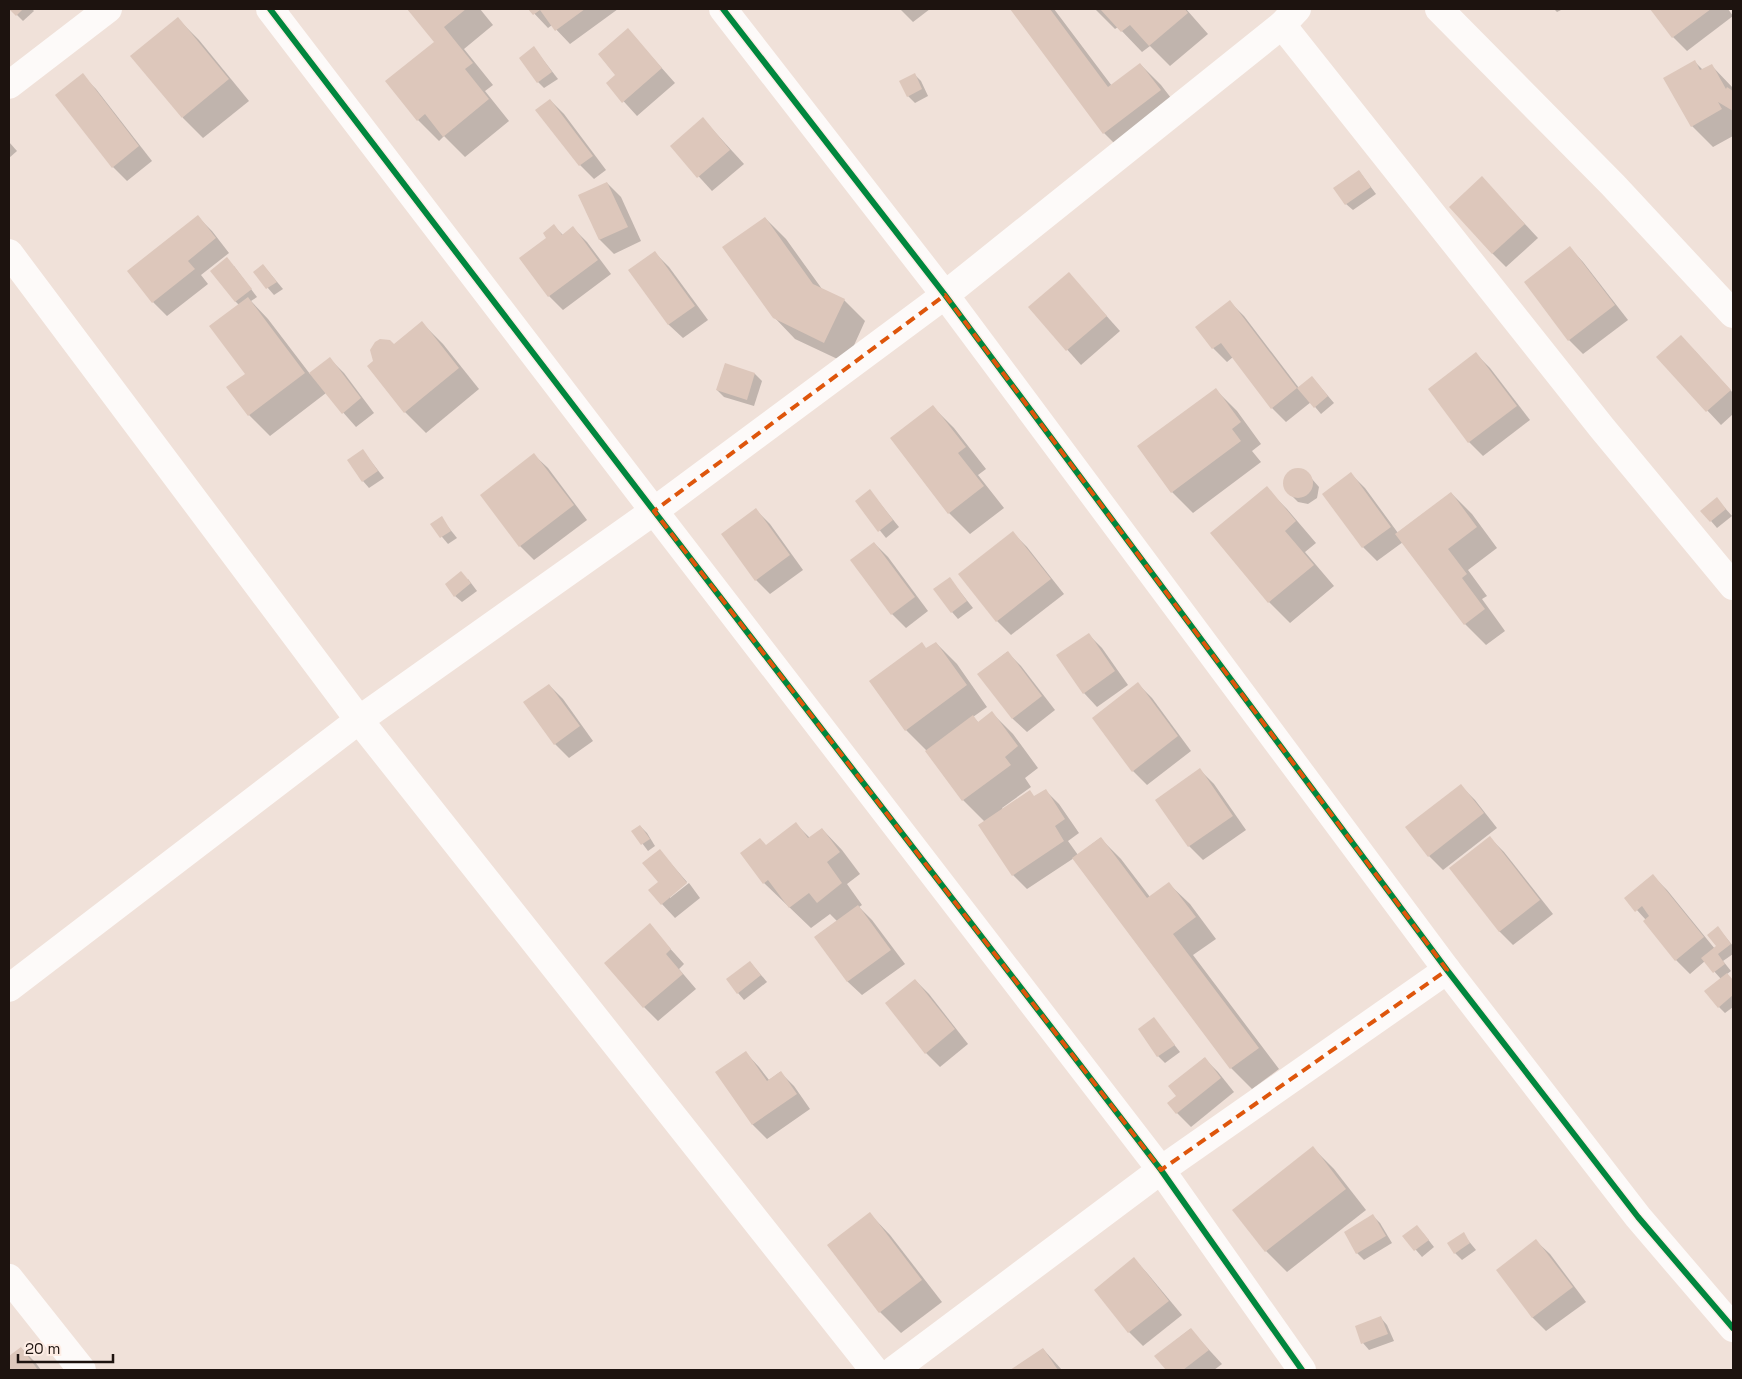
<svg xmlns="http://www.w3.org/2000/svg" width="1742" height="1379" viewBox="0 0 1742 1379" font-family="'Space Grotesk',sans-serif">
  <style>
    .shadow { fill: #0003 }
    .building { fill: #ddc7bb }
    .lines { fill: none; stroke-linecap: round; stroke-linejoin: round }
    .street { stroke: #fdfaf9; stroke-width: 28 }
    .cycleway-casing { stroke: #feede5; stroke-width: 9 }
    .cycleway { stroke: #00873e; stroke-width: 6 }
    .marked { fill: none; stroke: #de560c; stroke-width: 4; stroke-dasharray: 10 6; stroke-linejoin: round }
  </style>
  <rect width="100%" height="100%" fill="#f0e1d9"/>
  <g class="shadow">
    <path d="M 11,9 L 32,9 L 34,11 L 23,21 Z"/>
    <path d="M 409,9 L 480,9 L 493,25 L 464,49 L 493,85 L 485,91 L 509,121 L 465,157 L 444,136 L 439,141 L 418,120 L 436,42 Z"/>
    <path d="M 530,9 L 618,9 L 570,44 L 552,25 L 548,28 Z"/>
    <path d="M 900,9 L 930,9 L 913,22 Z"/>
    <path d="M 1011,9 L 1054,9 L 1112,86 L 1140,64 L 1161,85 L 1181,111 L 1125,154 L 1104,133 Z"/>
    <path d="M 1095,9 L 1186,9 L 1208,34 L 1170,66 L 1150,46 L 1142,52 L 1118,27 L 1115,29 Z"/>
    <path d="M 1554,9 L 1563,9 L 1557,12 Z"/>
    <path d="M 1652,9 L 1728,9 L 1733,16 L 1687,51 L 1673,37 Z"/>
    <path d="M 178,19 L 199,40 L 249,101 L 203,138 L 183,118 Z"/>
    <path d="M 628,30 L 675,83 L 637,116 L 607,83 L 617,75 Z"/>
    <path d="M 534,48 L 558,79 L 544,88 L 538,82 Z"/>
    <path d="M 1695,62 L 1703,70 L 1711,65 L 1733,88 L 1733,136 L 1713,147 L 1692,126 Z"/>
    <path d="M 82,75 L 96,89 L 152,161 L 127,181 L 113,167 Z"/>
    <path d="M 915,75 L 921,81 L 928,96 L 915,103 L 908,96 Z"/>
    <path d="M 550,100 L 564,114 L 606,170 L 594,179 L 580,165 L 537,110 Z"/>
    <path d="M 703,119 L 744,164 L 712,191 L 671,146 Z"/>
    <path d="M 9,142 L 17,151 L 9,158 Z"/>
    <path d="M 1359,171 L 1376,194 L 1353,210 L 1346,204 Z"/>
    <path d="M 607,183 L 621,197 L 641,241 L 614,254 L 600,240 L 580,196 Z"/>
    <path d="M 1495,192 L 1538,238 L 1506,267 L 1492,253 Z"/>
    <path d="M 198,217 L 212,231 L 229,253 L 201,275 L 208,284 L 167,316 L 153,302 L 129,271 Z"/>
    <path d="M 765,218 L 786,239 L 822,289 L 844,300 L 865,321 L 846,363 L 795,339 L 774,317 Z"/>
    <path d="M 554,226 L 563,235 L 573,228 L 587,242 L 611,274 L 563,310 L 549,296 L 548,238 Z"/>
    <path d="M 1570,248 L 1583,262 L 1628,320 L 1583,354 L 1569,340 L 1525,282 Z"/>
    <path d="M 655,253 L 669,267 L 708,320 L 683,338 L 669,325 L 630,271 Z"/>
    <path d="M 263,265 L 283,289 L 274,295 L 254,272 Z"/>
    <path d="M 234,266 L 257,297 L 251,301 L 268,319 L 310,374 L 330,359 L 344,373 L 374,413 L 356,427 L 326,393 L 270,436 L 249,415 L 247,374 L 239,305 L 235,301 Z"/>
    <path d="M 1069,274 L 1120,331 L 1081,365 L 1030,308 Z"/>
    <path d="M 1230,302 L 1244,316 L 1299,388 L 1312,377 L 1334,403 L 1321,414 L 1311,402 L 1286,422 L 1272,408 L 1233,357 L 1227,362 L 1213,348 L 1197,327 Z"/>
    <path d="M 422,323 L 443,344 L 479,389 L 426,433 L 405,412 L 394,346 Z"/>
    <path d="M 1695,351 L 1733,393 L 1733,414 L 1721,425 L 1658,358 Z"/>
    <path d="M 1476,354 L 1490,368 L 1530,420 L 1483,456 L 1469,442 Z"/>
    <path d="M 725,365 L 755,374 L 762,381 L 754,406 L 724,397 L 717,390 Z"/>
    <path d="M 1216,390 L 1237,411 L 1261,444 L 1252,451 L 1261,462 L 1193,513 L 1172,492 Z"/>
    <path d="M 933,407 L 954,428 L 986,469 L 978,475 L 1004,508 L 970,534 L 949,513 Z"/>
    <path d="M 363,451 L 384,478 L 369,488 L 363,481 Z"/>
    <path d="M 534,455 L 548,468 L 587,520 L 534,560 L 520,546 L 482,495 Z"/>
    <path d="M 1295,470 L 1305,471 L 1319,487 L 1317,498 L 1308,504 L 1298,502 L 1287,491 L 1285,486 L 1286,476 Z"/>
    <path d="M 1351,474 L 1365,488 L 1398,533 L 1451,493 L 1472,514 L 1497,548 L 1468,570 L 1487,596 L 1482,599 L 1505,631 L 1486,645 L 1465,624 L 1403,542 L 1377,561 L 1363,547 L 1324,494 Z"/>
    <path d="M 1266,488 L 1287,509 L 1316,543 L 1305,552 L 1334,586 L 1290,623 L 1269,602 Z"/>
    <path d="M 870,491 L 899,527 L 886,538 L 856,501 Z"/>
    <path d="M 1717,499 L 1732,516 L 1717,528 L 1711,521 Z"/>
    <path d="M 756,510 L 770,524 L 803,570 L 770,594 L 756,580 Z"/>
    <path d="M 441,518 L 457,538 L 448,544 L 432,525 Z"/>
    <path d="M 1013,533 L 1027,547 L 1064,594 L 1011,635 L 997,621 L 960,574 Z"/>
    <path d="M 874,543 L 888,557 L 928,611 L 906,628 L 892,614 Z"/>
    <path d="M 468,579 L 477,591 L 462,602 L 455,596 Z"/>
    <path d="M 950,579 L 973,608 L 958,619 L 952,612 Z"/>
    <path d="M 1088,634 L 1102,648 L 1128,685 L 1097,707 L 1084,693 Z"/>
    <path d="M 936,643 L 957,664 L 987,707 L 973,717 L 979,723 L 992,713 L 1013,734 L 1038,768 L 1025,778 L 1031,787 L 1002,808 L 1003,810 L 1035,797 L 1045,790 L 1059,804 L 1079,833 L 1068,841 L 1078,855 L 1100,838 L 1121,859 L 1150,897 L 1169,884 L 1190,904 L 1216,939 L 1193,955 L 1279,1069 L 1252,1089 L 1231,1068 L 1074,858 L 1027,889 L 1013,875 L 980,826 L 985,822 L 963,800 L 927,751 L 906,730 L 927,649 Z"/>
    <path d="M 1007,652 L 1021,666 L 1055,710 L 1027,732 L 1013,719 L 979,674 Z"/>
    <path d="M 1138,684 L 1152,698 L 1191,751 L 1147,785 L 1133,771 Z"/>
    <path d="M 549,685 L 563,699 L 593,741 L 569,758 L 555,744 Z"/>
    <path d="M 1200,770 L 1214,784 L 1246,830 L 1203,860 L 1189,846 L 1157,800 Z"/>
    <path d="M 1461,786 L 1475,800 L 1497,828 L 1443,870 L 1429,856 Z"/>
    <path d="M 796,824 L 810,838 L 822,829 L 842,850 L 860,874 L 847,884 L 862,905 L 859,907 L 872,920 L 905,964 L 862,995 L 848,982 L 815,937 L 837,921 L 830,914 L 811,928 L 764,883 L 767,846 Z"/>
    <path d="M 640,826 L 647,833 L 655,846 L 648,851 L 633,831 Z"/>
    <path d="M 1490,838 L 1504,852 L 1553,914 L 1513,945 L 1499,931 Z"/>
    <path d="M 660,851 L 687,882 L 670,895 L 670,898 L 689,883 L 700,898 L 675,918 L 662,904 Z"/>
    <path d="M 1653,876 L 1667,890 L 1715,949 L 1724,935 L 1733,946 L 1733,954 L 1723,961 L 1731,971 L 1727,974 L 1733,981 L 1733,1007 L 1725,1013 L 1719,1007 L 1721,979 L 1705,961 L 1690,974 L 1676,960 L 1646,920 L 1626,898 Z"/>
    <path d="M 649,925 L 684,964 L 679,969 L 696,989 L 658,1021 L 644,1007 Z"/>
    <path d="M 750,962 L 767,982 L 744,1000 L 738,993 Z"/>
    <path d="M 915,980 L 929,994 L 968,1044 L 940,1067 L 926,1053 Z"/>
    <path d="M 1154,1019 L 1180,1052 L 1165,1063 L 1158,1056 Z"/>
    <path d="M 746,1053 L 759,1067 L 769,1080 L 780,1072 L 794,1086 L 810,1109 L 767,1139 L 753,1125 L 717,1073 Z"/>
    <path d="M 1204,1058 L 1218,1072 L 1234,1092 L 1191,1127 L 1177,1113 L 1177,1096 Z"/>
    <path d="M 1313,1148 L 1334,1169 L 1366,1210 L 1287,1272 L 1266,1251 Z"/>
    <path d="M 870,1214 L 890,1235 L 942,1302 L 901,1333 L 880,1312 L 828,1245 Z"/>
    <path d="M 1373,1216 L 1380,1223 L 1392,1243 L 1364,1260 L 1357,1253 Z"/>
    <path d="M 1423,1233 L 1434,1247 L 1422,1257 L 1404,1236 Z"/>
    <path d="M 1463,1234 L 1476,1250 L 1462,1260 L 1455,1253 Z"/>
    <path d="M 1536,1241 L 1550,1254 L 1586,1302 L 1546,1331 L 1532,1317 Z"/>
    <path d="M 1134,1259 L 1147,1273 L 1182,1315 L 1143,1346 L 1129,1332 L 1095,1290 Z"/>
    <path d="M 1381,1318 L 1387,1325 L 1394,1341 L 1369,1350 L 1363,1343 Z"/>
    <path d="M 1190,1329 L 1222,1364 L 1214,1370 L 1168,1370 L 1156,1356 Z"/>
    <path d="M 21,1348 L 35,1362 L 41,1370 L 9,1370 L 9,1358 Z"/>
    <path d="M 1043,1349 L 1062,1370 L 1012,1370 Z"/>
  </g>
  <g class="building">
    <path d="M 9,9 L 23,9 L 16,16 Z"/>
    <path d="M 407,9 L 466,9 L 444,27 L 473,63 L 465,69 L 489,99 L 443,137 L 425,114 L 417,121 L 385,81 L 434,42 Z"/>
    <path d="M 528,9 L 585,9 L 555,31 L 540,10 L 533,15 Z"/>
    <path d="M 1010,9 L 1050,9 L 1108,87 L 1140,63 L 1161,90 L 1103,134 Z"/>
    <path d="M 1100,9 L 1185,9 L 1188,13 L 1149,46 L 1130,25 L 1121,32 Z"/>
    <path d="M 1650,9 L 1711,9 L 1672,38 Z"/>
    <path d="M 178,17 L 229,79 L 182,118 L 130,56 Z"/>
    <path d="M 628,28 L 662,68 L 622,103 L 606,83 L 615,75 L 598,54 Z"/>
    <path d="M 534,46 L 552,72 L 537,83 L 519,58 Z"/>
    <path d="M 1695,60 L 1700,70 L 1712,64 L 1726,89 L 1727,87 L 1733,91 L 1733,111 L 1718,102 L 1722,109 L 1691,127 L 1663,78 Z"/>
    <path d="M 83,73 L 139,146 L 112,168 L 55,95 Z"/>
    <path d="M 915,73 L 922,89 L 907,97 L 899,81 Z"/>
    <path d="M 550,99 L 593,156 L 579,166 L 535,110 Z"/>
    <path d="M 703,117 L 730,150 L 697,178 L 670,146 Z"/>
    <path d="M 1359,170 L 1371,187 L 1345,205 L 1333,188 Z"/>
    <path d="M 1482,176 L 1525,224 L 1492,254 L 1449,207 Z"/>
    <path d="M 607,182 L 628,227 L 599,240 L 578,195 Z"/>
    <path d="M 198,215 L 216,238 L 188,261 L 195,269 L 152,303 L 127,271 Z"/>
    <path d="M 765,217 L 813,284 L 845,299 L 824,343 L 773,318 L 722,247 Z"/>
    <path d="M 554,224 L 562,235 L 573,226 L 598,260 L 548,297 L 519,258 L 546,238 L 543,233 Z"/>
    <path d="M 1570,246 L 1615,305 L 1568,341 L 1524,282 Z"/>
    <path d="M 655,251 L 695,306 L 668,325 L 628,270 Z"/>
    <path d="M 227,257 L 252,289 L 235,302 L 210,271 Z"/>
    <path d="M 263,264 L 277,282 L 266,289 L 253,272 Z"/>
    <path d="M 1069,272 L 1107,316 L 1066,351 L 1028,307 Z"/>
    <path d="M 248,297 L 305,373 L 248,416 L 226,387 L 245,374 L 209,326 Z"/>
    <path d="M 1230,300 L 1297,388 L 1271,409 L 1221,343 L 1212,349 L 1195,327 Z"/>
    <path d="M 422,321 L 459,368 L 404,413 L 367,366 L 373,361 L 370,350 L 375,342 L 380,339 L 390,340 L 394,344 Z"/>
    <path d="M 1681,335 L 1731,390 L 1706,412 L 1656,357 Z"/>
    <path d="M 1476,352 L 1517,406 L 1468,443 L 1428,389 Z"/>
    <path d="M 330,357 L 361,398 L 342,414 L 309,373 Z"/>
    <path d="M 725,363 L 755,373 L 747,400 L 716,390 Z"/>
    <path d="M 1312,376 L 1328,396 L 1314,408 L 1297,388 Z"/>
    <path d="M 1216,388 L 1241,422 L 1232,429 L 1241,441 L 1171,493 L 1137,446 Z"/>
    <path d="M 933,405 L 966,447 L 958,453 L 984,486 L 948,514 L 890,438 Z"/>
    <path d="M 363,449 L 378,471 L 362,482 L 347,460 Z"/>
    <path d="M 534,453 L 574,505 L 519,547 L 480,495 Z"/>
    <circle cx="1298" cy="483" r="15"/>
    <path d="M 1351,472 L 1391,527 L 1362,548 L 1322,494 Z"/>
    <path d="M 1267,486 L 1296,521 L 1285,531 L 1314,565 L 1268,603 L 1210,533 Z"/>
    <path d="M 870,489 L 893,520 L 878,532 L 855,501 Z"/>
    <path d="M 1451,492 L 1477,527 L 1448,549 L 1467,574 L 1462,578 L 1485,609 L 1464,625 L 1395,534 Z"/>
    <path d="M 1717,497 L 1726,509 L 1710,522 L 1700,511 Z"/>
    <path d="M 756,508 L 790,555 L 755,581 L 721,534 Z"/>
    <path d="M 442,516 L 451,531 L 440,538 L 430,524 Z"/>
    <path d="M 1013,531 L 1051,579 L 996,622 L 958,574 Z"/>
    <path d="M 874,542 L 915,597 L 891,615 L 850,560 Z"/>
    <path d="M 461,571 L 471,583 L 454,597 L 445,584 Z"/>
    <path d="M 950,577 L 967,601 L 951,613 L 933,589 Z"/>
    <path d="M 1089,633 L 1115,671 L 1083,694 L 1056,655 Z"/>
    <path d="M 922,642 L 926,648 L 936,642 L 967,685 L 905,731 L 869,681 Z"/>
    <path d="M 1008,651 L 1042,696 L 1012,719 L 977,674 Z"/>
    <path d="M 1138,682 L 1178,736 L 1132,772 L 1092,718 Z"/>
    <path d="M 549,684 L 580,726 L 554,745 L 523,702 Z"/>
    <path d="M 992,711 L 1018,746 L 1005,757 L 1011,765 L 962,801 L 925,751 L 973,715 L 978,722 Z"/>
    <path d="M 1200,768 L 1233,816 L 1188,847 L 1155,800 Z"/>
    <path d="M 1461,784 L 1484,813 L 1428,857 L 1405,827 Z"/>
    <path d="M 1046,789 L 1065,819 L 1055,826 L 1064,841 L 1012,876 L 978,825 L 1030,790 L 1034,796 Z"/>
    <path d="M 796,822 L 808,838 L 822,828 L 840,852 L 827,862 L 842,883 L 817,903 L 809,893 L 789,908 L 768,880 L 763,884 L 740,853 L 760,838 L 766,845 Z"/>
    <path d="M 640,825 L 650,839 L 641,845 L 631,831 Z"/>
    <path d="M 1490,836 L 1540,900 L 1499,932 L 1449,868 Z"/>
    <path d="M 1101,837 L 1147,898 L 1169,882 L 1196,917 L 1173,934 L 1259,1048 L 1230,1069 L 1072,858 Z"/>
    <path d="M 660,849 L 687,883 L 661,905 L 648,890 L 658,882 L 642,863 Z"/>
    <path d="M 1653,874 L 1704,937 L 1675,961 L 1643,921 L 1649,916 L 1642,906 L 1635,912 L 1624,898 Z"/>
    <path d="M 858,905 L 891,950 L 847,982 L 814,937 Z"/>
    <path d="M 650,923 L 671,949 L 666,954 L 683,974 L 643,1008 L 604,963 Z"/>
    <path d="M 1718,926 L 1731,944 L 1718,954 L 1725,964 L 1713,973 L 1701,958 L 1716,946 L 1707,935 Z"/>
    <path d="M 750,961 L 761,975 L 737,994 L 726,979 Z"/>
    <path d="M 1727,973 L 1733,980 L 1733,995 L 1718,1008 L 1704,991 Z"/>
    <path d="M 915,979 L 955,1029 L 925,1054 L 885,1003 Z"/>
    <path d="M 1154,1017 L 1175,1045 L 1157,1057 L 1138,1029 Z"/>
    <path d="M 746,1051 L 767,1081 L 781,1071 L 797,1094 L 752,1125 L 715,1072 Z"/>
    <path d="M 1205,1057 L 1221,1078 L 1176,1114 L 1167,1103 L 1176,1096 L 1168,1086 Z"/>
    <path d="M 1313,1146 L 1346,1189 L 1265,1252 L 1232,1210 Z"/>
    <path d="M 870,1212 L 922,1280 L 879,1313 L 827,1245 Z"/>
    <path d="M 1373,1214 L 1386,1236 L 1356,1254 L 1344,1232 Z"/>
    <path d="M 1417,1225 L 1429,1240 L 1414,1251 L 1402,1236 Z"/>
    <path d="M 1464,1232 L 1470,1243 L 1454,1254 L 1447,1243 Z"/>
    <path d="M 1536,1239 L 1573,1287 L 1532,1318 L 1496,1270 Z"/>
    <path d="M 1134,1257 L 1169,1301 L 1128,1333 L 1094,1290 Z"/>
    <path d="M 1381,1316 L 1388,1334 L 1361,1344 L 1355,1326 Z"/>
    <path d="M 1191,1328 L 1209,1350 L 1183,1370 L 1166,1370 L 1154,1356 Z"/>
    <path d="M 21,1347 L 38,1370 L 9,1370 L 9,1356 Z"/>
    <path d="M 1043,1348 L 1058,1370 L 1010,1370 Z"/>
  </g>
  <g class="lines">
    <g class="street">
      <path d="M 270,9 L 654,511 L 1161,1170 L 1302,1370"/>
      <path d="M 723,9 L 945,295 L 1447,970 L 1638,1217 L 1733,1328"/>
      <path d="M 1439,9 L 1613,185 L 1733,314"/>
      <path d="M 1282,25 L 1602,428 L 1733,586"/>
      <path d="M 9,85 L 108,9"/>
      <path d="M 9,253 L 359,720 L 874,1370"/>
      <path d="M 9,988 L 359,720 L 654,511 L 945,295 L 1282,25 L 1297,9"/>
      <path d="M 9,1278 L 82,1370"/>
      <path d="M 894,1370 L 1161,1170 L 1447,970"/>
    </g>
    <g class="cycleway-casing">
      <g id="cycleway">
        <path d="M 270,9 L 654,511 L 1161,1170 L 1302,1370"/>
        <path d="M 723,9 L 945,295 L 1447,970 L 1638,1217 L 1733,1328"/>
      </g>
    </g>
    <use href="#cycleway" class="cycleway"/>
  </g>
  <path class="marked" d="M 945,295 L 1447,970 L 1161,1170 L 654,511 Z"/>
  <rect width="1742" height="1379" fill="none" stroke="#1d130f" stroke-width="20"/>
  <path d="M18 1354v8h95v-8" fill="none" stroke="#1d130f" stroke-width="2.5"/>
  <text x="25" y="1354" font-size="15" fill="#1d130f" stroke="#feede5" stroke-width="4" paint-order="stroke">20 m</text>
</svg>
